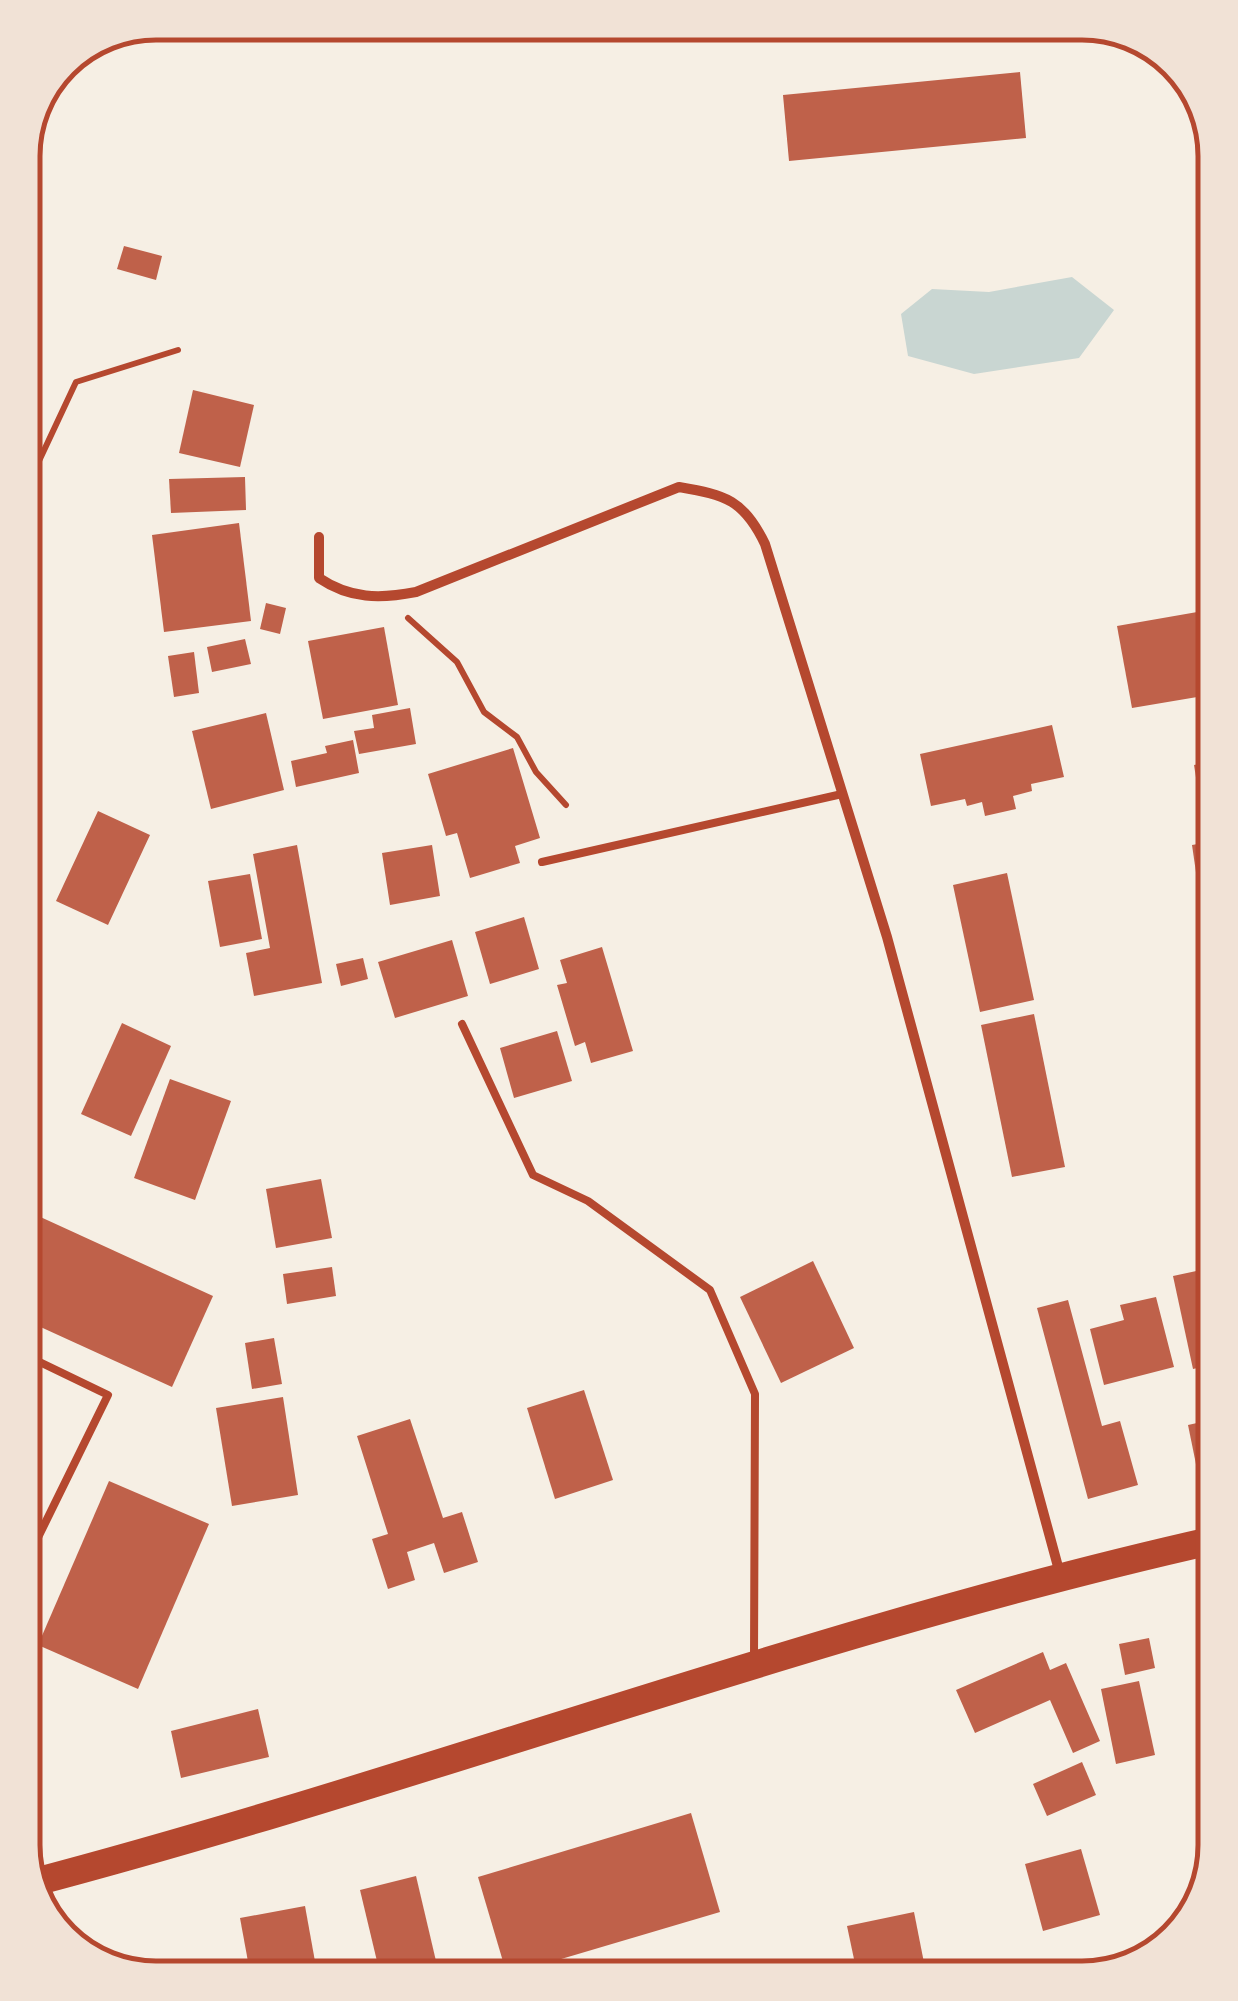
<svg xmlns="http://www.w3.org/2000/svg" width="1238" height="2001" viewBox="0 0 1238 2001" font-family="'Source Sans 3',sans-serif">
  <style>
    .water { fill: #c9d6d2 }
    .building { fill: #bf614a }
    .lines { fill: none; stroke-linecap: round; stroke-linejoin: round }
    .path { stroke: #b5482f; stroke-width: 6 }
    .service { stroke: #b5482f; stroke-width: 8 }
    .minor { stroke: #b5482f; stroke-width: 10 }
    .trunk { stroke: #b5482f; stroke-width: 28 }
    .rim { fill: none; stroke: #b5482f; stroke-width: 5 }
  </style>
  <rect width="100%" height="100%" fill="#f6efe4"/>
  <path class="water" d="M 1072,277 L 1114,310 L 1079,358 L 974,374 L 908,356 L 901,314 L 932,289 L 989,292 Z"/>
  <g class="building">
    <path d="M 1020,72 L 1026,138 L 789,161 L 783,95 Z"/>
    <path d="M 1193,87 L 1201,96 L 1209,126 L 1198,128 Z"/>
    <path d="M 124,246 L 162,256 L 156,280 L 117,269 Z"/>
    <path d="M 193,390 L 254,405 L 240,467 L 179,453 Z"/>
    <path d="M 245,477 L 246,510 L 171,513 L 169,479 Z"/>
    <path d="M 239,523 L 251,621 L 164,632 L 152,535 Z"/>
    <path d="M 266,603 L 286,608 L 280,634 L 260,629 Z"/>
    <path d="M 1203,611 L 1215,694 L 1132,708 L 1117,626 Z"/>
    <path d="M 384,627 L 398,705 L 323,719 L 308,641 Z"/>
    <path d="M 245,639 L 251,664 L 212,672 L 207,647 Z"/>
    <path d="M 194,652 L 199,693 L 174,697 L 168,656 Z"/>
    <path d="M 410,708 L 416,744 L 359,754 L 354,731 L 374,728 L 372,715 Z"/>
    <path d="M 266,713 L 284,790 L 211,809 L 192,731 Z"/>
    <path d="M 1052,725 L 1064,777 L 1031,784 L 1032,791 L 1013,796 L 1016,809 L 985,816 L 982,802 L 967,806 L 965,799 L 931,806 L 920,754 Z"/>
    <path d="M 353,740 L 359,773 L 296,787 L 291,761 L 327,753 L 325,746 Z"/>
    <path d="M 513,748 L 540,838 L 515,846 L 520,863 L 470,878 L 457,833 L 446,836 L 428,774 Z"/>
    <path d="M 1215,761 L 1215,819 L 1203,821 L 1194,765 Z"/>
    <path d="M 98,811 L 150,835 L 108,925 L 56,901 Z"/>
    <path d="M 1215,841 L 1215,967 L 1210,968 L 1192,845 Z"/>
    <path d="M 297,845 L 322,983 L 254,996 L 246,953 L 270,948 L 253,854 Z"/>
    <path d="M 432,845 L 440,896 L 390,905 L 382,853 Z"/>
    <path d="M 1007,873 L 1034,1000 L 980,1012 L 953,885 Z"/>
    <path d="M 250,874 L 262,939 L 220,947 L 208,881 Z"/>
    <path d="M 524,917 L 539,969 L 490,984 L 475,932 Z"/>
    <path d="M 452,940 L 468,996 L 395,1018 L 378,962 Z"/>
    <path d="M 602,947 L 633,1051 L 591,1063 L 585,1042 L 575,1046 L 557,985 L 567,983 L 560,960 Z"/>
    <path d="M 363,958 L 368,979 L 341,986 L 336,964 Z"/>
    <path d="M 1034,1014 L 1065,1167 L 1012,1177 L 981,1025 Z"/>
    <path d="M 122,1023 L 171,1046 L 131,1136 L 81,1114 Z"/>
    <path d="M 557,1031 L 572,1081 L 514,1098 L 500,1048 Z"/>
    <path d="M 170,1079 L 231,1101 L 195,1200 L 134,1178 Z"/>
    <path d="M 321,1179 L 332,1238 L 276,1248 L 266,1189 Z"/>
    <path d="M 23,1209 L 213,1296 L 172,1387 L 23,1319 Z"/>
    <path d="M 813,1261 L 854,1348 L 781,1383 L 740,1297 Z"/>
    <path d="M 332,1267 L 336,1296 L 287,1304 L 283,1274 Z"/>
    <path d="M 1215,1267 L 1215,1364 L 1193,1369 L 1173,1276 Z"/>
    <path d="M 1156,1297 L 1174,1367 L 1104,1385 L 1090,1329 L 1124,1320 L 1120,1305 Z"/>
    <path d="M 1068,1300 L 1102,1426 L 1120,1421 L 1138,1485 L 1088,1499 L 1037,1308 Z"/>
    <path d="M 274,1338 L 282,1384 L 252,1389 L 245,1343 Z"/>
    <path d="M 584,1390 L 613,1480 L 555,1499 L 527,1408 Z"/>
    <path d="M 283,1397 L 298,1495 L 232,1506 L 216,1408 Z"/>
    <path d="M 410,1419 L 443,1518 L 462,1512 L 478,1562 L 444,1573 L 434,1543 L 407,1552 L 415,1580 L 388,1589 L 372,1539 L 388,1534 L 357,1436 Z"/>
    <path d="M 1215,1419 L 1215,1470 L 1198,1474 L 1188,1425 Z"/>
    <path d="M 109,1481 L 209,1524 L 138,1689 L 38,1645 Z"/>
    <path d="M 1149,1638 L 1155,1668 L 1125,1675 L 1119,1644 Z"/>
    <path d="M 1043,1652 L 1050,1670 L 1066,1663 L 1100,1741 L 1073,1753 L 1050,1700 L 975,1733 L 956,1690 Z"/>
    <path d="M 1139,1681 L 1155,1755 L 1116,1764 L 1101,1689 Z"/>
    <path d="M 258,1709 L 269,1757 L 181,1778 L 171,1731 Z"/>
    <path d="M 23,1731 L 41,1781 L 23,1788 Z"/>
    <path d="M 1082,1762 L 1096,1795 L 1047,1816 L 1033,1784 Z"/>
    <path d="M 691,1813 L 720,1912 L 507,1975 L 478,1877 Z"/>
    <path d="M 1081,1849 L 1100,1915 L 1043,1931 L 1025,1864 Z"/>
    <path d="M 416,1876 L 440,1978 L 381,1978 L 360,1890 Z"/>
    <path d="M 305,1906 L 318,1978 L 251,1978 L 240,1918 Z"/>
    <path d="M 914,1912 L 927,1978 L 858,1978 L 847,1926 Z"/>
  </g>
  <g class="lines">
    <g class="path">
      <path d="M 23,468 L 39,461 L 76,382 L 178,350"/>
      <path d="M 408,618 L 457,662 L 484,712 L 517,737 L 536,772 L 566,805"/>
    </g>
    <g class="service">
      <path d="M 542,862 L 842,794"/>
      <path d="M 462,1024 L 533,1175 L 588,1201 L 710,1290 L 755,1394 L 754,1659"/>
      <path d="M 23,1568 L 108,1395 L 23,1354"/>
    </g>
    <g class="minor">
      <path d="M 577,24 L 782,37 L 899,23"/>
      <path d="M 319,537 L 319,578 C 350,599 380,599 416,592 L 679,487 C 726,495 744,500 765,544 L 887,937 L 1060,1574"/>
    </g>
    <path class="trunk" d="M 31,1883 C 429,1778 814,1630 1215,1540"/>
  </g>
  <path d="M0 0H1238V2001H0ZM156 40H1082A116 116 0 0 1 1198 156V1845A116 116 0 0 1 1082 1961H156A116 116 0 0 1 40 1845V156A116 116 0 0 1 156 40Z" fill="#f1e2d6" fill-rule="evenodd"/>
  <path class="rim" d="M156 40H1082A116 116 0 0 1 1198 156V1845A116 116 0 0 1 1082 1961H156A116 116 0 0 1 40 1845V156A116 116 0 0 1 156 40Z"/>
</svg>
